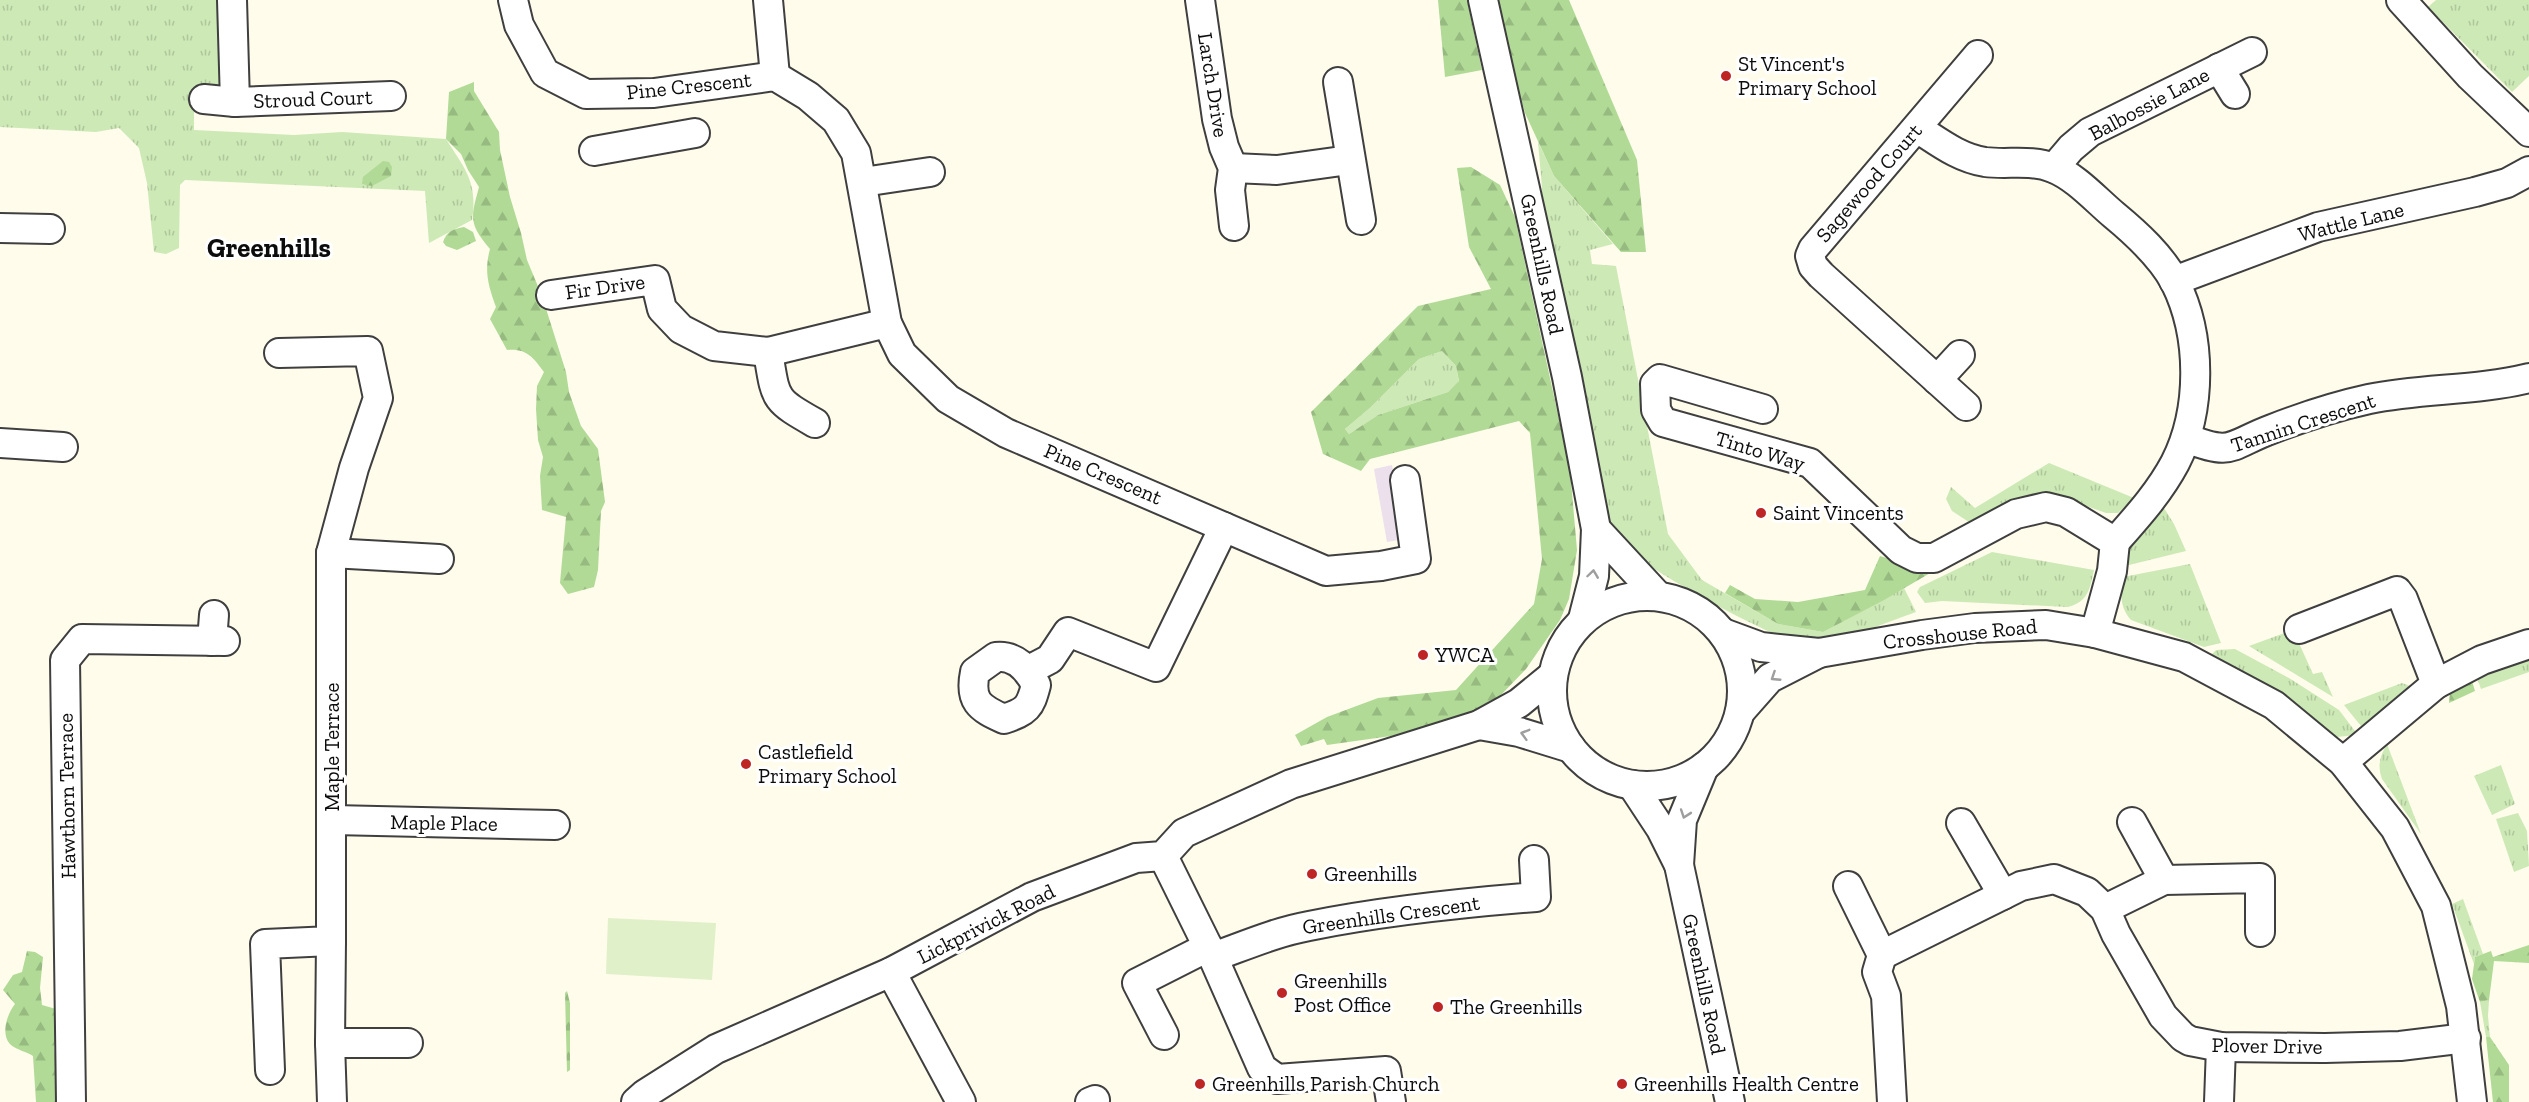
<svg xmlns="http://www.w3.org/2000/svg" width="2529" height="1102" viewBox="0 0 2529 1102" font-family="'Zilla Slab',serif">
  <style>
    .industrial { fill: #ebe0eb }
    .grass { fill: url(#grass-tufts) }
    .forest { fill: url(#forest-firs); fill-rule: evenodd }
    .pitch { fill: #e0f0c8 }
    .lines { fill: none; stroke-linecap: round; stroke-linejoin: round }
    .minor-casing { stroke: #3f3f3f; stroke-width: 32 }
    .minor { stroke: #fff; stroke-width: 28 }
    .oneway { stroke: #9e9e9e }
    .poi-dot { fill: #bd2624; stroke: #fff; stroke-width: 2 }
    .labels { text-anchor: middle; stroke-width: 6; stroke-linejoin: round; paint-order: stroke }
    .poi-label { font-size: 21px; fill: #0c0c0c; stroke: #fff; text-anchor: start }
    .street-label { font-size: 21px; fill: #0c0c0c; stroke: #fff }
    .district-label { font-size: 27px; font-weight: bold; fill: #0c0c0c; stroke: #fff }
  </style>
  <defs>
    <pattern id="grass-tufts" width="24" height="20" patternUnits="userSpaceOnUse" patternTransform="scale(1.5)"><rect width="24" height="20" fill="#cde9b6"/><path d="M3 7l-1-3M5 7V3M7 7l1-3M15 17l-1-3M17 17v-4M19 17l1-3" fill="none" stroke="#afc79b"/></pattern>
    <pattern id="forest-firs" width="22" height="20" patternUnits="userSpaceOnUse" patternTransform="scale(1.5)"><rect width="22" height="20" fill="#b0da95"/><path d="M5 1l3.5 6h-7zM16 11l3.5 6h-7z" fill="#96ba7f"/></pattern>
  </defs>
  <rect width="100%" height="100%" fill="#fffcec"/>
  <path class="industrial" d="M 1392,465 L 1404,539 L 1387,542 L 1374,469 Z"/>
  <g class="grass">
    <path d="M 0,0 L 221,0 L 226,90 L 194,87 L 194,130 L 294,135 L 342,132 L 446,139 C 465,169 478,182 472,220 L 429,243 L 425,191 L 185,180 L 180,185 L 179,248 L 166,254 L 154,252 L 147,183 L 139,148 L 119,128 L 96,132 L 0,127 Z"/>
    <path d="M 2436,0 L 2529,0 L 2529,76 L 2512,92 L 2428,7 Z"/>
    <path d="M 1538,142 L 1554,176 L 1613,244 L 1590,250 L 1592,264 L 1616,266 L 1668,534 L 1702,580 L 1778,624 L 1823,632 L 1904,588 L 1916,612 C 1884,623 1840,643 1807,644 C 1782,645 1636,564 1621,543 C 1614,533 1609,520 1604,510 L 1540,222 L 1542,187 Z"/>
    <path d="M 1442,351 L 1456,366 L 1459,382 L 1448,392 L 1378,415 L 1349,434 L 1345,429 L 1371,407 L 1419,359 Z"/>
    <path d="M 2049,463 L 2134,498 L 2118,513 L 2106,513 L 2050,493 L 1972,524 L 1952,511 L 1946,499 L 1951,487 L 1975,508 Z"/>
    <path d="M 2164,508 L 2174,524 L 2186,551 L 2125,566 C 2127,539 2148,528 2164,508 Z"/>
    <path d="M 1992,552 L 2094,570 C 2090,589 2088,602 2068,607 L 1942,601 L 1925,603 L 1917,592 L 1920,587 Z"/>
    <path d="M 2190,564 L 2221,643 L 2204,647 L 2131,620 C 2119,606 2121,594 2123,577 Z"/>
    <path d="M 2293,630 L 2313,674 L 2322,672 L 2333,697 L 2249,646 Z"/>
    <path d="M 2235,649 L 2289,678 L 2339,710 L 2358,735 L 2336,737 L 2278,691 L 2212,654 L 2216,650 Z"/>
    <path d="M 2529,652 L 2529,672 L 2481,689 L 2477,678 Z"/>
    <path d="M 2418,681 L 2365,731 L 2344,705 L 2402,683 L 2410,686 Z"/>
    <path d="M 2387,744 L 2421,834 L 2382,779 C 2377,765 2380,756 2387,744 Z"/>
    <path d="M 2501,765 L 2515,804 L 2492,815 L 2474,776 Z"/>
    <path d="M 2518,813 L 2527,831 L 2529,866 L 2514,872 L 2496,819 Z"/>
    <path d="M 2463,899 L 2483,954 L 2475,957 L 2474,964 L 2452,904 Z"/>
    <path d="M 2489,1000 L 2488,1016 L 2490,1037 L 2486,1037 L 2480,1002 Z"/>
  </g>
  <g class="forest">
    <path d="M 1438,0 L 1467,0 L 1482,70 L 1445,77 Z"/>
    <path d="M 1493,0 L 1569,0 L 1637,160 L 1646,252 L 1621,252 L 1554,176 L 1525,113 Z"/>
    <path d="M 474,82 L 474,91 L 499,132 L 500,150 L 510,197 L 521,233 L 527,260 L 542,296 L 566,372 L 569,392 L 581,426 L 598,449 L 605,502 L 601,511 L 598,570 L 594,587 L 568,594 L 560,583 L 566,517 L 542,510 L 540,476 L 543,457 L 538,440 L 536,409 L 537,386 L 544,372 C 533,357 526,348 507,350 L 490,319 L 496,307 C 488,285 484,271 490,249 C 468,223 471,217 479,187 L 468,170 L 461,154 L 446,139 L 449,92 Z"/>
    <path d="M 383,161 L 389,162 L 392,167 L 391,176 L 372,186 L 362,184 L 363,177 Z"/>
    <path d="M 1471,167 L 1500,185 L 1515,217 L 1570,470 L 1577,550 L 1569,599 L 1560,620 L 1526,669 L 1499,697 L 1471,718 L 1398,735 L 1327,745 L 1324,739 L 1301,746 L 1295,735 L 1327,717 L 1378,698 L 1456,690 L 1534,604 L 1542,559 L 1530,433 L 1519,421 L 1370,459 L 1361,471 L 1323,454 L 1311,412 L 1418,306 L 1491,289 L 1469,247 L 1457,168 ZM 1442,351 L 1456,366 L 1459,381 L 1448,392 L 1378,415 L 1349,434 L 1345,429 L 1371,407 L 1419,359 Z"/>
    <path d="M 464,227 L 473,232 L 476,241 L 457,250 L 446,246 L 443,242 C 447,231 453,229 464,227 Z"/>
    <path d="M 1880,556 L 1932,572 L 1884,600 L 1823,632 L 1778,624 L 1725,593 L 1730,585 L 1755,599 L 1798,602 L 1865,590 Z"/>
    <path d="M 2472,681 L 2475,691 L 2449,703 L 2450,692 Z"/>
    <path d="M 2529,945 L 2529,963 L 2494,961 L 2489,1000 L 2480,1002 L 2472,979 L 2475,957 L 2491,951 L 2493,957 Z"/>
    <path d="M 27,951 L 35,952 L 43,957 L 40,988 L 42,1005 L 56,1009 L 58,1014 L 54,1048 L 58,1077 L 58,1102 L 36,1102 L 33,1056 C 27,1052 17,1050 11,1045 C 0,1035 7,1014 15,1004 L 3,990 L 13,975 L 22,972 Z"/>
    <path d="M 567,991 L 570,1003 L 570,1070 L 567,1072 L 565,993 Z"/>
    <path d="M 2486,1037 L 2490,1037 L 2509,1065 L 2509,1102 L 2493,1102 Z"/>
  </g>
  <path class="pitch" d="M 608,918 L 716,923 L 712,980 L 606,974 Z"/>
  <g class="lines">
    <g class="minor-casing">
      <g id="minor">
        <path d="M 232,0 L 235,102"/>
        <path d="M 513,0 L 519,25 L 545,73 L 586,94 L 654,93 L 775,76 L 808,96 L 836,120 L 856,153 L 887,323 L 902,354 L 948,399 L 1006,433 L 1326,571 L 1381,566 L 1416,559 L 1405,480"/>
        <path d="M 768,0 L 775,76"/>
        <path d="M 1200,0 L 1217,119 L 1224,147 L 1233,168 L 1230,190 L 1234,226"/>
        <path d="M 1483,0 L 1567,377 L 1596,529 L 1594,576 L 1583,619"/>
        <path d="M 2401,0 L 2470,76 L 2529,132"/>
        <path d="M 2219,68 L 2235,94"/>
        <path d="M 1338,82 L 1361,220"/>
        <path d="M 204,99 L 235,102 L 391,96"/>
        <path d="M 1917,128 C 1939,142 1959,158 1985,162 C 2008,165 2031,159 2053,168 C 2076,177 2096,200 2114,215 C 2137,234 2161,256 2175,282 C 2202,336 2202,410 2175,463 C 2159,493 2137,517 2115,542"/>
        <path d="M 594,151 L 695,133"/>
        <path d="M 1233,168 L 1277,170 L 1349,160"/>
        <path d="M 2054,168 L 2071,148 L 2090,132 L 2252,52"/>
        <path d="M 863,182 L 930,172"/>
        <path d="M 0,228 L 50,229"/>
        <path d="M 2174,281 L 2318,227 L 2475,192 L 2507,183 L 2529,171"/>
        <path d="M 551,295 L 655,280 L 662,309 L 681,329 L 714,346 L 768,352"/>
        <path d="M 1937,380 L 1960,355"/>
        <path d="M 1966,406 L 1821,275 L 1813,266 L 1810,256 L 1813,249 L 1978,55"/>
        <path d="M 1763,409 L 1660,379 L 1655,384 L 1656,410 L 1663,422 L 1810,463 L 1901,550 L 1917,558 L 1934,558 L 2016,514 L 2046,507 L 2066,512 L 2115,542 L 2112,571 L 2095,633"/>
        <path d="M 815,423 C 773,399 776,400 768,352 L 887,323"/>
        <path d="M 2186,438 C 2234,457 2229,445 2272,429 C 2303,417 2337,406 2369,399 C 2422,388 2476,391 2529,378"/>
        <path d="M 0,443 L 63,447"/>
        <path d="M 1596,529 L 1658,596"/>
        <path d="M 331,553 L 439,559"/>
        <circle cx="1647" cy="691" r="95"/>
        <path d="M 2299,629 L 2397,591 L 2403,599 L 2436,684"/>
        <path d="M 1723,633 L 1761,647 L 1819,653 L 1922,635 L 1975,628 L 2046,625 L 2095,633 L 2184,657 L 2274,705 L 2343,762 L 2395,828 L 2436,906 L 2461,1006 L 2472,1102"/>
        <path d="M 212,641 L 214,615"/>
        <path d="M 996,657 C 1015,655 1028,669 1036,685 C 1030,708 1027,711 1004,719 C 979,708 969,701 975,672 Z"/>
        <path d="M 1029,670 L 1050,659 L 1068,632 L 1156,667 L 1224,527"/>
        <path d="M 1740,712 L 1770,678 L 1819,653"/>
        <path d="M 1479,725 L 1519,732 L 1571,748"/>
        <path d="M 2343,762 L 2436,684 L 2482,660 L 2529,644"/>
        <path d="M 1632,785 L 1661,829 L 1679,865 L 1730,1102"/>
        <path d="M 333,820 L 555,825"/>
        <path d="M 2132,822 L 2164,880"/>
        <path d="M 1961,823 L 2003,895"/>
        <path d="M 1163,856 L 1213,957 L 1262,1068 L 1277,1079 L 1386,1071 L 1391,1102"/>
        <path d="M 1679,865 L 1682,820 L 1704,767"/>
        <path d="M 1848,886 L 1882,955 L 1877,972 L 1886,996 L 1892,1102"/>
        <path d="M 2105,909 L 2164,880 L 2260,878 L 2260,932"/>
        <path d="M 331,941 L 330,1043 L 332,1102"/>
        <path d="M 1882,955 L 2021,886 L 2054,879 L 2087,892 L 2105,909 L 2116,934 L 2163,1016 L 2183,1037 L 2190,1041 L 2221,1047 L 2325,1048 L 2400,1046 L 2466,1038"/>
        <path d="M 1213,957 C 1244,946 1276,932 1309,926 C 1383,911 1460,903 1536,897 L 1534,860"/>
        <path d="M 891,972 L 961,1102"/>
        <path d="M 1164,1035 L 1137,983 L 1208,947"/>
        <path d="M 330,1043 L 408,1043"/>
        <path d="M 270,1070 L 265,944 L 331,941 L 331,553 L 354,468 L 378,398 L 368,351 L 279,353"/>
        <path d="M 71,1102 L 65,660 L 82,639 L 225,641"/>
        <path d="M 636,1102 L 645,1094 L 716,1049 L 891,972 L 1032,897 L 1136,858 L 1163,856 L 1184,833 L 1291,784 L 1479,725 L 1519,703 L 1552,676"/>
        <path d="M 1090,1102 L 1095,1100"/>
        <path d="M 2219,1102 L 2221,1047"/>
      </g>
    </g>
    <use href="#minor" class="minor"/>
  </g>
  <defs><path id="oneway-chevron" d="M-2-3.5L2.5 0L-2 3.5" fill="none" stroke-width="1.6" stroke-linecap="round" stroke-linejoin="round" transform="scale(1.5)"/></defs>
  <g class="oneway">
    <use href="#oneway-chevron" transform="translate(1593 574) rotate(-82)"/>
    <use href="#oneway-chevron" transform="translate(1775 677) rotate(147)"/>
    <use href="#oneway-chevron" transform="translate(1525 734) rotate(-164)"/>
    <use href="#oneway-chevron" transform="translate(1685 814) rotate(109)"/>
  </g>
  <g class="poi-dot">
    <circle cx="1726" cy="76" r="6"/>
    <circle cx="1761" cy="513" r="6"/>
    <circle cx="1423" cy="655" r="6"/>
    <circle cx="746" cy="764" r="6"/>
    <circle cx="1312" cy="874" r="6"/>
    <circle cx="1282" cy="993" r="6"/>
    <circle cx="1438" cy="1007" r="6"/>
    <circle cx="1200" cy="1084" r="6"/>
    <circle cx="1622" cy="1084" r="6"/>
  </g>
  <g class="labels">
    <g class="poi-label">
      <text x="1738" y="71">St Vincent's<tspan x="1738" dy="24">Primary School</tspan></text>
      <text x="1773" y="520">Saint Vincents</text>
      <text x="1435" y="662">YWCA</text>
      <text x="758" y="759">Castlefield<tspan x="758" dy="24">Primary School</tspan></text>
      <text x="1324" y="881">Greenhills</text>
      <text x="1294" y="988">Greenhills<tspan x="1294" dy="24">Post Office</tspan></text>
      <text x="1450" y="1014">The Greenhills</text>
      <text x="1212" y="1091">Greenhills Parish Church</text>
      <text x="1634" y="1091">Greenhills Health Centre</text>
    </g>
    <g class="street-label">
      <text transform="translate(1213 85) rotate(81)" y="7">Larch Drive</text>
      <text transform="translate(689 86) rotate(-6)" y="7">Pine Crescent</text>
      <text transform="translate(313 99) rotate(-2)" y="7">Stroud Court</text>
      <text transform="translate(2149 104) rotate(-28)" y="7">Balbossie Lane</text>
      <text transform="translate(1869 183) rotate(-49)" y="7">Sagewood Court</text>
      <text transform="translate(2351 222) rotate(-14)" y="7">Wattle Lane</text>
      <text transform="translate(1542 264) rotate(78)" y="7">Greenhills Road</text>
      <text transform="translate(605 287) rotate(-8)" y="7">Fir Drive</text>
      <text transform="translate(2303 423) rotate(-18)" y="7">Tannin Crescent</text>
      <text transform="translate(1760 451) rotate(17)" y="7">Tinto Way</text>
      <text transform="translate(1103 474) rotate(23)" y="7">Pine Crescent</text>
      <text transform="translate(1960 634) rotate(-6)" y="7">Crosshouse Road</text>
      <text transform="translate(332 747) rotate(-90)" y="7">Maple Terrace</text>
      <text transform="translate(67 796) rotate(-91)" y="7">Hawthorn Terrace</text>
      <text transform="translate(444 823) rotate(1)" y="7">Maple Place</text>
      <text transform="translate(1391 915) rotate(-8)" y="7">Greenhills Crescent</text>
      <text transform="translate(986 924) rotate(-27)" y="7">Lickprivick Road</text>
      <text transform="translate(1704 984) rotate(78)" y="7">Greenhills Road</text>
      <text transform="translate(2267 1046) rotate(1)" y="7">Plover Drive</text>
    </g>
    <g class="district-label">
      <text x="269" y="257">Greenhills</text>
    </g>
  </g>
</svg>
